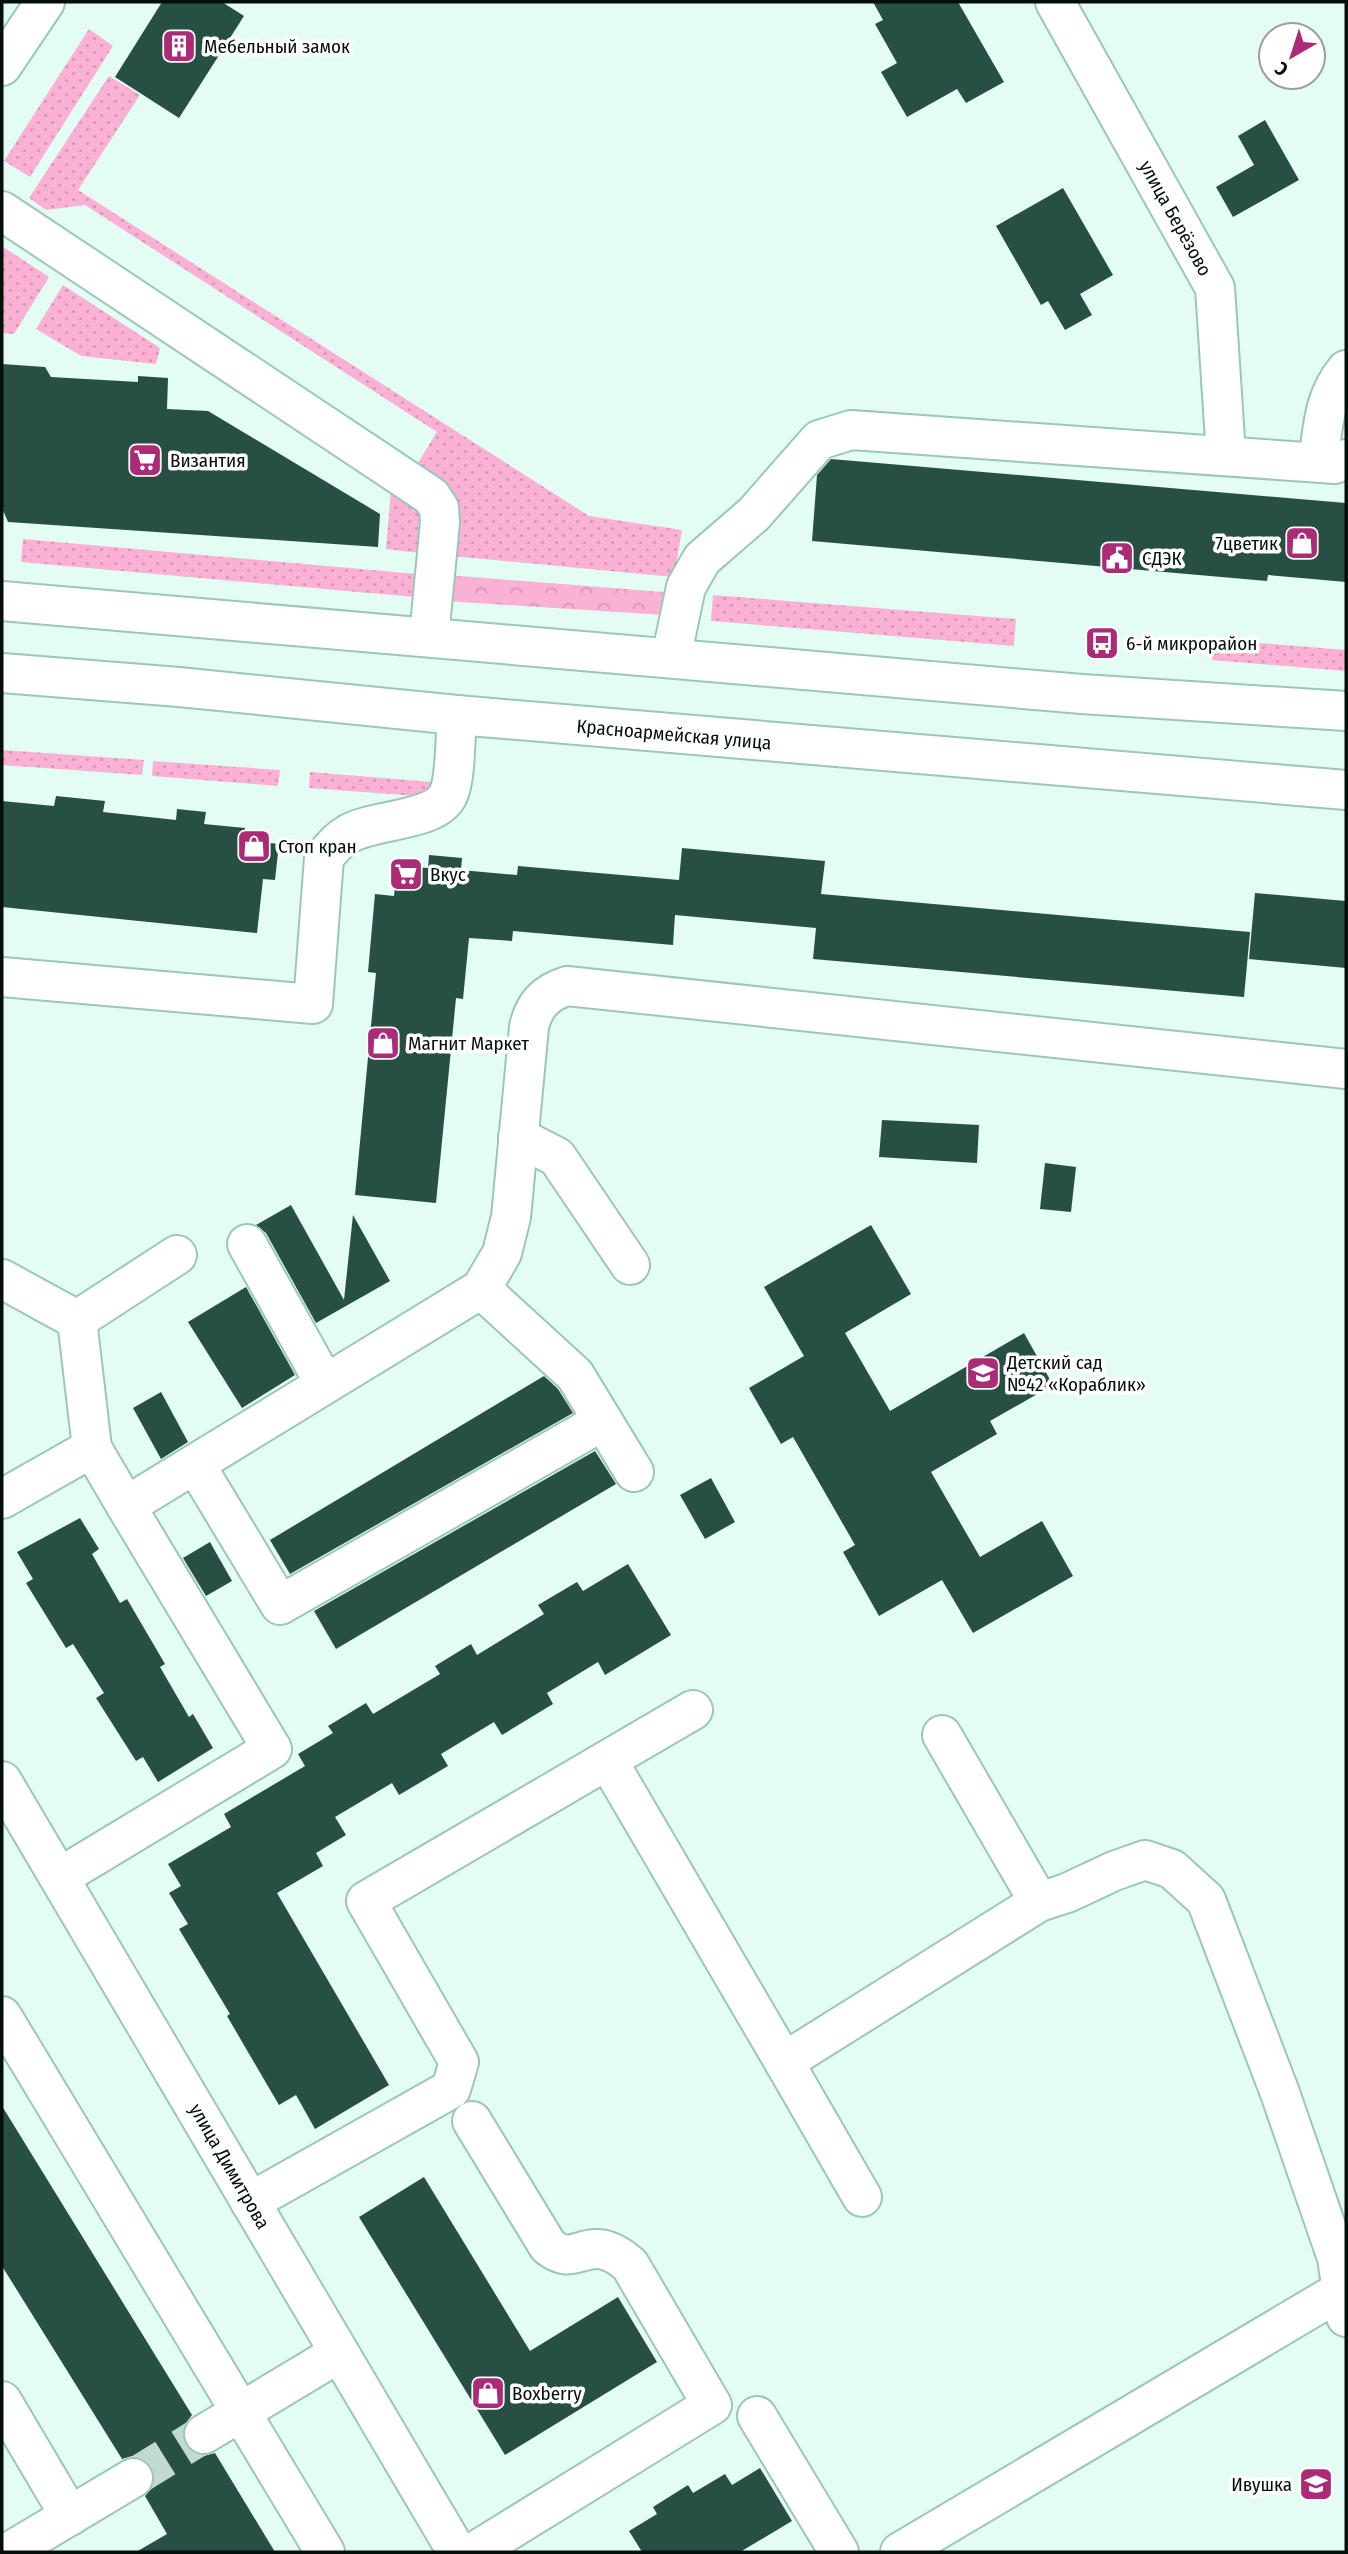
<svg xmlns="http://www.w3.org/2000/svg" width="1348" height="2554" viewBox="0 0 1348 2554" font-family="'Fira Sans Condensed',sans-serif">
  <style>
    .grass { fill: url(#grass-dots) }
    .forest { fill: url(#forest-crowns) }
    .building { fill: #284f44 }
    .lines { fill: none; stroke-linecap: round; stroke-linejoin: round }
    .minor-tunnel { stroke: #c1d9d2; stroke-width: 38; stroke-dasharray: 38 19; stroke-linecap: butt }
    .minor-casing { stroke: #9cc6b9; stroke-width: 42 }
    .major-casing { stroke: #9cc6b9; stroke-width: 42 }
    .minor { stroke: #fff; stroke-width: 38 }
    .major { stroke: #fff; stroke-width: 38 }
    .labels { text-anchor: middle; stroke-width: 7; stroke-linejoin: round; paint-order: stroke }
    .poi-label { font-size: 19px; fill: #020f0b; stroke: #fff; text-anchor: start }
    .street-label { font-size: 19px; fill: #020f0b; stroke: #fff }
  </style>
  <defs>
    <pattern id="grass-dots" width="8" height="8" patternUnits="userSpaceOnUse" patternTransform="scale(1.75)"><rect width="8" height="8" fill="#fab1d3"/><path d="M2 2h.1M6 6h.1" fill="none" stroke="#d597b4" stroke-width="1.8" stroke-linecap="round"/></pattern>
    <pattern id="forest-crowns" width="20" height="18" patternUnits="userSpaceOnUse" patternTransform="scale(1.75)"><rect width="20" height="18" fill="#fab1d3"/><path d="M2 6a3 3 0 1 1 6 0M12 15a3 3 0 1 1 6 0" fill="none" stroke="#d597b4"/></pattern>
  </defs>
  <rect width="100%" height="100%" fill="#e3fdf5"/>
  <g class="grass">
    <path d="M 89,29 L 113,46 L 30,177 L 4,161 Z"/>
    <path d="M 109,76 L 140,95 L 78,190 L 589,516 L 682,530 L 674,577 L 451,556 L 413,471 L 437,432 L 85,205 L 46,210 L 29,198 Z"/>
    <path d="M 2,246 L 49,277 L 14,334 L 2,333 Z"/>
    <path d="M 63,285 L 160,348 L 156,364 L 81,356 L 36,329 Z"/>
    <path d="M 391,491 L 426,512 L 428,554 L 386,549 Z"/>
    <path d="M 23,539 L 428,575 L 426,598 L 21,562 Z"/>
    <path d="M 713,595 L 1016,619 L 1014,646 L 711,621 Z"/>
    <path d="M 1213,639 L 1346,650 L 1346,671 L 1212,660 Z"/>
    <path d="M 2,750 L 144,760 L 142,775 L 2,765 Z"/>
    <path d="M 153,761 L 280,770 L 278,786 L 152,776 Z"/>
    <path d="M 310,772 L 431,782 L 430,797 L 309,788 Z"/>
  </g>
  <path class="forest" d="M 447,575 L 664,592 L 663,615 L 445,601 Z"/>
  <g class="building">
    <path d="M 162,2 L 222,2 L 244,16 L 179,118 L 115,77 Z"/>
    <path d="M 873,2 L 958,2 L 1004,82 L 966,103 L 957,89 L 907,117 L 881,72 L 897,63 L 875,24 L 883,20 Z"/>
    <path d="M 1265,120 L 1299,180 L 1233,217 L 1216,187 L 1254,165 L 1238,136 Z"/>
    <path d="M 1063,188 L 1113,275 L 1080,294 L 1092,315 L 1065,330 L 1048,301 L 1041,305 L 996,226 Z"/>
    <path d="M 2,364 L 45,367 L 51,377 L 138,382 L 138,376 L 168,378 L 167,409 L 208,411 L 380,514 L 378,547 L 8,522 L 2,508 Z"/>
    <path d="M 831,459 L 1346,503 L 1346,582 L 1268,575 L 1267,581 L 812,541 L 817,475 Z"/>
    <path d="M 56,796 L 105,801 L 103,812 L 176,820 L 177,809 L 206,812 L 204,824 L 245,828 L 244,840 L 279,844 L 275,880 L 263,879 L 257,933 L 2,907 L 2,801 L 54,806 Z"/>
    <path d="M 682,848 L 825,861 L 821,894 L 1250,932 L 1244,997 L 813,959 L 816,928 L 675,915 L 673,945 L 513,931 L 512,941 L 469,938 L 463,999 L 456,998 L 436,1203 L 355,1195 L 376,973 L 368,972 L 375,894 L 394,896 L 397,866 L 428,868 L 429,855 L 462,858 L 461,870 L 517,875 L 518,866 L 679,880 Z"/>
    <path d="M 1255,893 L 1346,901 L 1346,968 L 1249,959 Z"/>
    <path d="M 882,1120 L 979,1125 L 977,1163 L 879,1157 Z"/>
    <path d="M 1045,1163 L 1076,1167 L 1071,1212 L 1040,1209 Z"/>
    <path d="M 291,1205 L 344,1300 L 353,1215 L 390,1281 L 316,1323 L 266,1233 L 256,1225 Z"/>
    <path d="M 871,1225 L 911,1294 L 845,1333 L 890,1411 L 1024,1333 L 1053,1385 L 990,1421 L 997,1434 L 931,1472 L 980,1557 L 1042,1521 L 1073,1576 L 973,1633 L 942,1580 L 879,1616 L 843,1552 L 855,1545 L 793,1437 L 781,1444 L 749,1388 L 804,1356 L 764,1287 Z"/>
    <path d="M 246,1287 L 295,1375 L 242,1408 L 188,1322 Z"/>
    <path d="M 544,1376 L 558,1389 L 573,1413 L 290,1574 L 270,1540 Z"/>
    <path d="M 161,1392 L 188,1442 L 161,1459 L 133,1408 Z"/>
    <path d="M 595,1451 L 616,1484 L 336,1649 L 314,1611 Z"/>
    <path d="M 711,1478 L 735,1522 L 705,1539 L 680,1495 Z"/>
    <path d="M 80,1518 L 99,1549 L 92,1554 L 120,1603 L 127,1599 L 165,1664 L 160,1667 L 189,1717 L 193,1714 L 213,1748 L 158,1782 L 143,1757 L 136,1761 L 96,1698 L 104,1693 L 73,1644 L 66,1648 L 26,1583 L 33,1579 L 17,1552 Z"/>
    <path d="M 210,1542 L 232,1581 L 206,1596 L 183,1558 Z"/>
    <path d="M 628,1564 L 671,1635 L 605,1675 L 598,1662 L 547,1693 L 553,1704 L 502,1735 L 494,1722 L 441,1754 L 448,1766 L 399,1795 L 392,1783 L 335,1817 L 346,1835 L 316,1853 L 323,1866 L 277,1893 L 389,2085 L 315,2129 L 296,2095 L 279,2105 L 227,2016 L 230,2014 L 179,1929 L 188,1924 L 169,1893 L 181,1886 L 168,1864 L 231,1827 L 224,1814 L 305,1766 L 298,1754 L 333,1733 L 328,1726 L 366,1703 L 373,1714 L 440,1674 L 435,1666 L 471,1644 L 477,1655 L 544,1614 L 538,1605 L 577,1582 L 583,1591 Z"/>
    <path d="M 2,2106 L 192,2415 L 185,2424 L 182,2434 L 186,2446 L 194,2453 L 204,2456 L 215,2453 L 275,2552 L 136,2552 L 167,2534 L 145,2496 L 152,2488 L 155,2477 L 152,2467 L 143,2459 L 132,2456 L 122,2459 L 2,2266 Z"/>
    <path d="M 424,2177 L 530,2351 L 618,2297 L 657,2362 L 505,2455 L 359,2217 Z"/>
    <path d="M 760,2468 L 792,2521 L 740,2552 L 642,2552 L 629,2531 L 657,2514 L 653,2507 L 688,2485 L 693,2493 L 725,2474 L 732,2485 Z"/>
  </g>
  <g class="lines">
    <path class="minor-tunnel" d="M 133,2478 L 204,2434"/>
    <g class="minor-casing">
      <g id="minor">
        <path d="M 1055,2 L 1215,288 L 1226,455"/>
        <path d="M 2,211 L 431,496 L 439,508 L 440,522 L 429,637"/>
        <path d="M 1318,462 C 1323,428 1323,398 1346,370"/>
        <path d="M 671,658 L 686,587 L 702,559 L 754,514 L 819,440 L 851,430 L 1335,464 L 1346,459"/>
        <path d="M 2,977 L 313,1004 L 324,858 C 331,848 339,839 350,833 C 376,819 436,821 448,795 C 456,779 455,736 457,715"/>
        <path d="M 518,1137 L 557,1157 L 630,1265"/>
        <path d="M 247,1244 L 325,1384"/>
        <path d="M 2,1279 L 77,1320 L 92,1448"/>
        <path d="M 481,1289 L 575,1375 L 634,1472"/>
        <path d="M 77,1320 L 177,1255"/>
        <path d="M 195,1464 L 280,1605 L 603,1421"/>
        <path d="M 2,1499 L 92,1448 L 126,1506"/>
        <path d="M 942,1735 L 1039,1902"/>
        <path d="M 608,1761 L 784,2062 L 1039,1902 L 1067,1893 L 1114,1871 L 1145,1860 L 1172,1869 L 1206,1900 L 1280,2093 L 1337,2258 L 1346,2317"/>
        <path d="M 2,1781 L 457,2552"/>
        <path d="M 60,1877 L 272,1749 L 126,1506 L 481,1289 L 502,1253 L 511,1217 L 529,1027 C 534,1005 545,993 567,986 L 1346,1069"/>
        <path d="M 2,2016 L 325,2552"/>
        <path d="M 784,2062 L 862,2197"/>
        <path d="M 472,2121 L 548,2246 C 568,2262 574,2251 595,2249 C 609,2248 621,2257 630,2265 L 712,2405 L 474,2552"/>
        <path d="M 250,2202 L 451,2089 L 459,2062 L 366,1901 L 693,1710"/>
        <path d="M 2,2401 L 70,2516"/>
        <path d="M 757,2416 L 839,2552"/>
        <path d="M 204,2434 L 339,2353"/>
        <path d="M 9,2552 L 133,2478"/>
        <path d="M 900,2552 L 1342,2290"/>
      </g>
    </g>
    <g class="major-casing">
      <g id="major">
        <path d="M 2,66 L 45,2"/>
        <path d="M 2,601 L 1082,694 L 1346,711"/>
        <path d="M 2,673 L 179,687 L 457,715 L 1346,790"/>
      </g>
    </g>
    <use href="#minor" class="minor"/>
    <use href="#major" class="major"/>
  </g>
  <defs>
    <g id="building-square" transform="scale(1.75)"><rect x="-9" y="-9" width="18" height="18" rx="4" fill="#ac2b76" stroke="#fff"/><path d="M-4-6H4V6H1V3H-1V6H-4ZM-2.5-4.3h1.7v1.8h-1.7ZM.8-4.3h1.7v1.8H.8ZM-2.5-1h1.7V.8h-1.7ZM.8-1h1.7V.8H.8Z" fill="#fff"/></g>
    <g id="supermarket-square" transform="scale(1.75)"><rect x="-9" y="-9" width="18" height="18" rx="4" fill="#ac2b76" stroke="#fff"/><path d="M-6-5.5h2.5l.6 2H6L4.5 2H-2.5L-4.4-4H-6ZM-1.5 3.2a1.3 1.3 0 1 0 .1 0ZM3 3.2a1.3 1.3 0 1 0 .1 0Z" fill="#fff"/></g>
    <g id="shop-square" transform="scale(1.75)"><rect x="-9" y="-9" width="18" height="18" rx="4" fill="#ac2b76" stroke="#fff"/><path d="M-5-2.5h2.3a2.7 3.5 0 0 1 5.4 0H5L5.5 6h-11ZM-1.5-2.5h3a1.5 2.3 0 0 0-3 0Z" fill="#fff"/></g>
    <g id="civic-square" transform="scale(1.75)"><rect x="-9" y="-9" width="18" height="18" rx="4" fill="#ac2b76" stroke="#fff"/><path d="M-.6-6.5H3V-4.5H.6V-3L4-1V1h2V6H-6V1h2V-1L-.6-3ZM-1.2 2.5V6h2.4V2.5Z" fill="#fff"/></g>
    <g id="bus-square" transform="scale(1.75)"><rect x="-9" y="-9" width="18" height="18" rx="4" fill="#ac2b76" stroke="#fff"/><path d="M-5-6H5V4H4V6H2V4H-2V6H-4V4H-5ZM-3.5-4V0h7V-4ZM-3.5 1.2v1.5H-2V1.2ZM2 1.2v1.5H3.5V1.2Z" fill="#fff"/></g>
    <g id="school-square" transform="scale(1.75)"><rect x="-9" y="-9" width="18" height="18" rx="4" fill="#ac2b76" stroke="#fff"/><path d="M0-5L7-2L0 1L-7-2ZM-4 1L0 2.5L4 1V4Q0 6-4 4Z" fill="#fff"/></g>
  </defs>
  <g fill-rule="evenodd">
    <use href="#building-square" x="179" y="46"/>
    <use href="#supermarket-square" x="145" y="460"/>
    <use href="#shop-square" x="1302" y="543"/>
    <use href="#civic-square" x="1117" y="558"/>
    <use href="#bus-square" x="1102" y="643"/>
    <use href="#shop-square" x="254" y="846"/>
    <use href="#supermarket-square" x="406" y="874"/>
    <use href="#shop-square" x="383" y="1043"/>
    <use href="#school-square" x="983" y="1373"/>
    <use href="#shop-square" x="488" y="2393"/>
    <use href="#school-square" x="1316" y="2484"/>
  </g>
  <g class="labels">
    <g class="poi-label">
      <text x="204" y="53">Мебельный замок</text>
      <text x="170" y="467">Византия</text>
      <text x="1278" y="550" text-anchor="end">7цветик</text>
      <text x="1142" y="565">СДЭК</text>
      <text x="1126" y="650">6-й микрорайон</text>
      <text x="278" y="853">Стоп кран</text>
      <text x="430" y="881">Вкус</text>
      <text x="408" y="1050">Магнит Маркет</text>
      <text x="1007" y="1369">Детский сад<tspan x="1007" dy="22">№42 «Кораблик»</tspan></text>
      <text x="512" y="2400">Boxberry</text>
      <text x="1292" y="2491" text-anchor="end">Ивушка</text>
    </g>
    <g class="street-label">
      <text transform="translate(1176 218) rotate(61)" y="7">улица Берёзово</text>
      <text transform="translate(674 734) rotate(5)" y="7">Красноармейская улица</text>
      <text transform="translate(230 2166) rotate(60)" y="7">улица Димитрова</text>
    </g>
  </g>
  <rect width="1348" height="2554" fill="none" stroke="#020f0b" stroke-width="7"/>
  <g transform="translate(1292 56) rotate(219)"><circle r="33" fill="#ffffff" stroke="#9a9f9d" stroke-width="2"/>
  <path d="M0-5L12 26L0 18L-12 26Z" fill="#ac2b76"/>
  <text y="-10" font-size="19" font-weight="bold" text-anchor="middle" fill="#020f0b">С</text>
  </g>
</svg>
